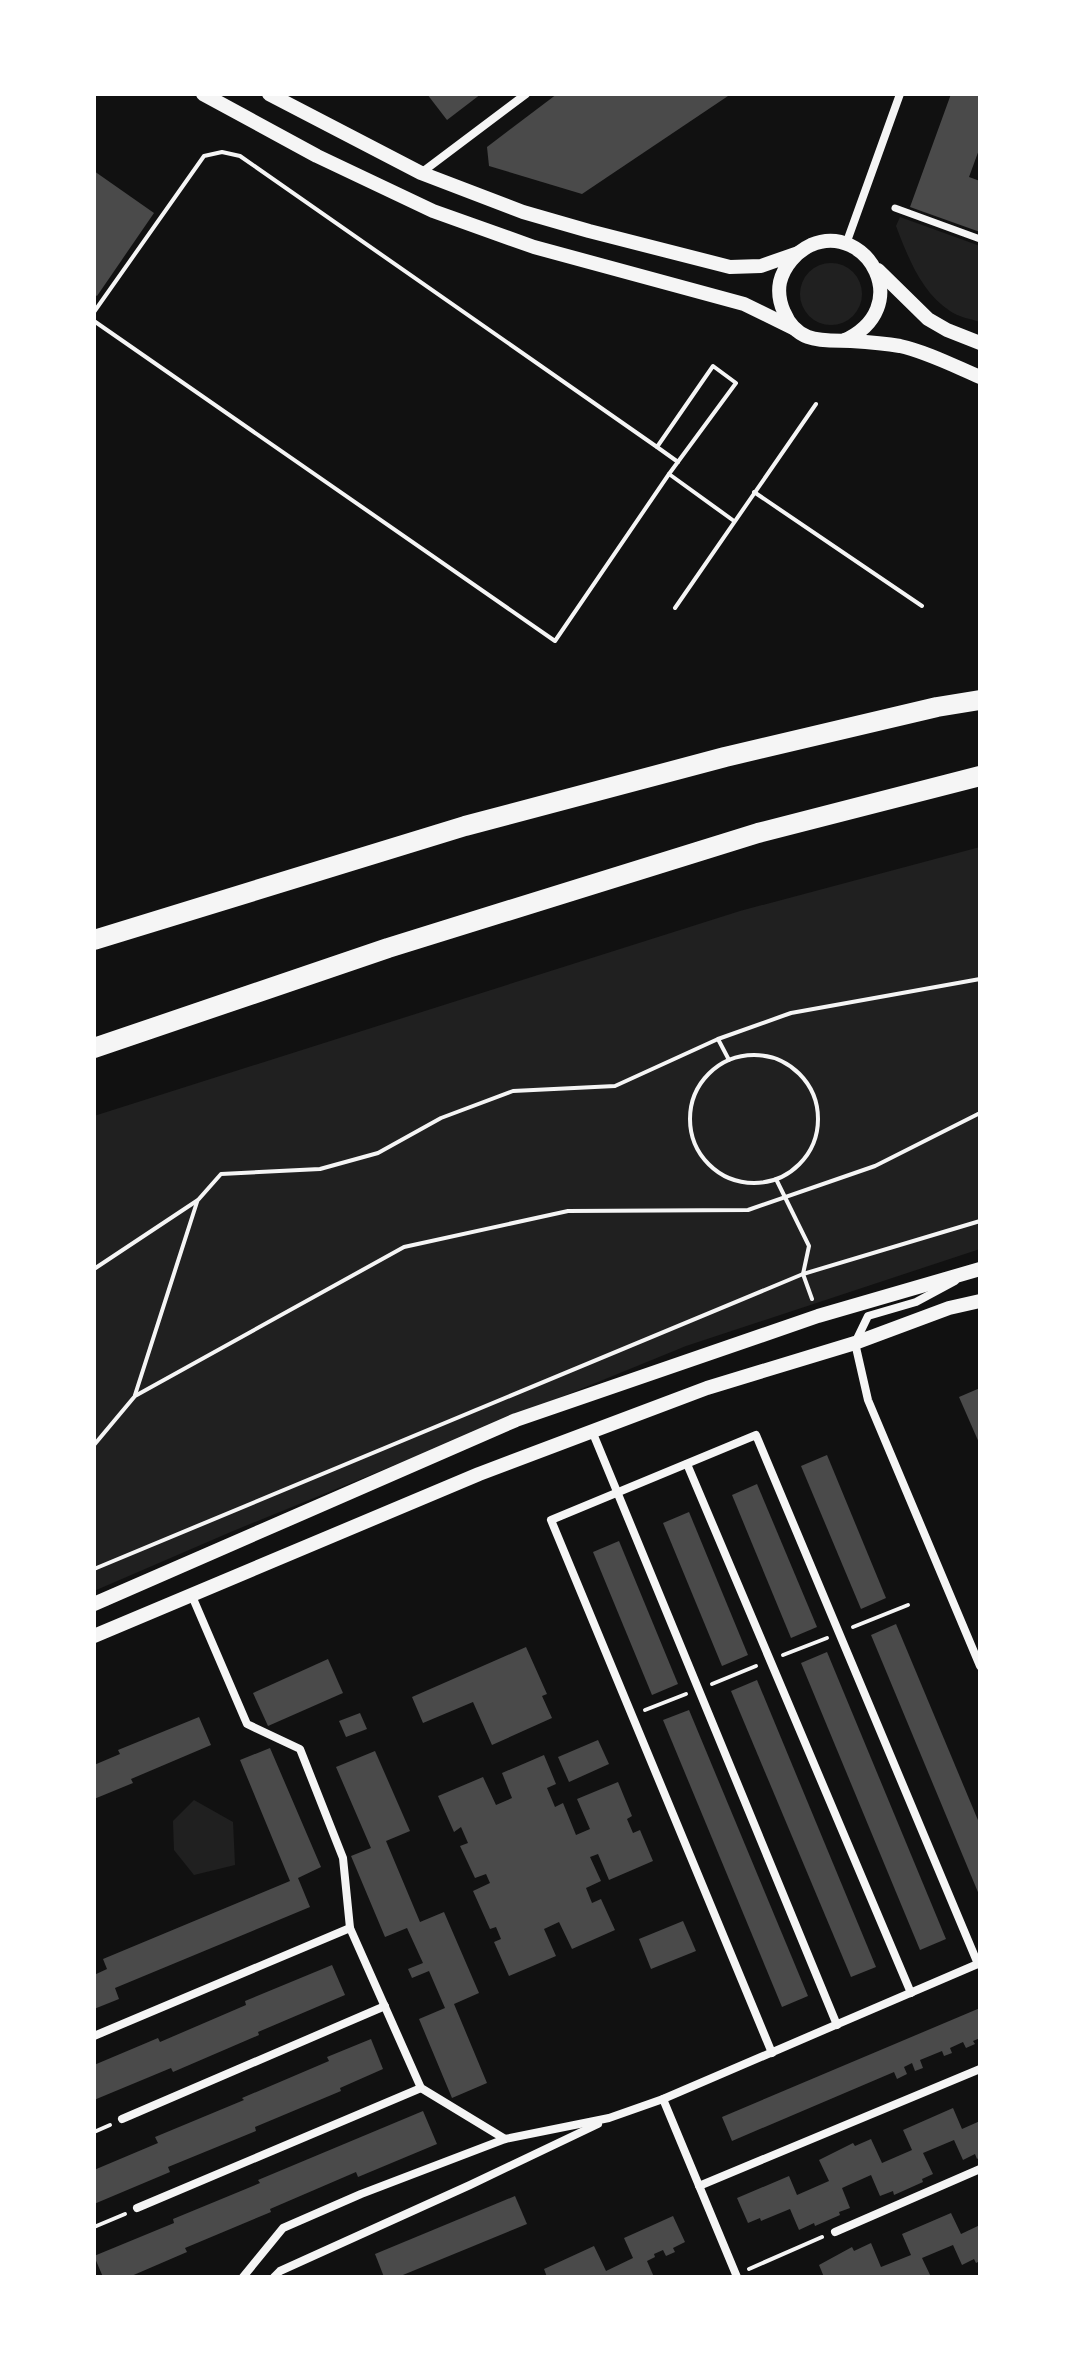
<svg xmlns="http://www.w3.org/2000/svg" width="1074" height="2371" viewBox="0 0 1074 2371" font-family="'Source Sans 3',sans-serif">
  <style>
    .green { fill: #202020 }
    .building { fill: #4a4a4a }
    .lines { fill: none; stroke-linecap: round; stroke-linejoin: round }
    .path { stroke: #f5f5f5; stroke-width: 4 }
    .pedestrian { stroke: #f5f5f5; stroke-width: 7 }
    .minor { stroke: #f5f5f5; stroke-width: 8 }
    .tertiary { stroke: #f5f5f5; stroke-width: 14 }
    .motorway { stroke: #f5f5f5; stroke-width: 20 }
  </style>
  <rect width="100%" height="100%" fill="#111"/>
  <g class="green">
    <path d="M 900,217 L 980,246 L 980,322 C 971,319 958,317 950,311 C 921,292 908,257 896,226 Z"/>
    <circle cx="831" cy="294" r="31"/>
    <path d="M 980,847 L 980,1249 L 686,1346 L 233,1531 L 94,1591 L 94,1116 L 740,911 Z"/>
    <path d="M 194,1800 L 233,1822 L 235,1865 L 194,1875 L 174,1850 L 173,1821 Z"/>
  </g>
  <g class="building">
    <path d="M 427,94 L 481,94 L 447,120 Z"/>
    <path d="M 557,94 L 731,94 L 582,194 L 489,166 L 487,147 Z"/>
    <path d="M 951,94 L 980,94 L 980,147 L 969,177 L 980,181 L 980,232 L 910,207 Z"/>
    <path d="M 94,171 L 154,213 L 97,296 L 94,294 Z"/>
    <path d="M 980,1388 L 980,1445 L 959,1397 Z"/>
    <path d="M 827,1455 L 886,1598 L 861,1609 L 801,1466 Z"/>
    <path d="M 757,1484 L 817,1627 L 791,1638 L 732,1495 Z"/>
    <path d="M 689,1512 L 748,1655 L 722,1666 L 663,1523 Z"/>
    <path d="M 619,1541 L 678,1684 L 652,1695 L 593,1552 Z"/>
    <path d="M 896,1624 L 980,1825 L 980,1897 L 871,1635 Z"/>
    <path d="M 526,1647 L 547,1694 L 542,1696 L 552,1718 L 492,1745 L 473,1702 L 423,1723 L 412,1697 Z"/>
    <path d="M 827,1652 L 946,1939 L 920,1950 L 801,1663 Z"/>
    <path d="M 328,1659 L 343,1693 L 268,1726 L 253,1693 Z"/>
    <path d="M 757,1680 L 876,1967 L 851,1977 L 731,1691 Z"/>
    <path d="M 689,1710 L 808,1996 L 782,2007 L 663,1720 Z"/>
    <path d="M 360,1713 L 367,1729 L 346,1737 L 339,1721 Z"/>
    <path d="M 199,1717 L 211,1745 L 131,1779 L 133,1783 L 94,1799 L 94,1765 L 120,1754 L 118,1750 Z"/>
    <path d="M 598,1740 L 609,1764 L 569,1782 L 558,1757 Z"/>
    <path d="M 270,1748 L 321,1867 L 298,1878 L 310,1907 L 115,1988 L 119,1999 L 94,2009 L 94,1975 L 107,1969 L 103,1959 L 290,1881 L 240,1760 Z"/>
    <path d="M 375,1751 L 410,1831 L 386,1841 L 420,1922 L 444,1912 L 479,1993 L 454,2004 L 487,2083 L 452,2098 L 419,2019 L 445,2008 L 429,1971 L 412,1978 L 408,1969 L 423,1963 L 407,1928 L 385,1937 L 351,1856 L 371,1848 L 336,1767 Z"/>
    <path d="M 544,1755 L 556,1784 L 547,1788 L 555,1807 L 563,1803 L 576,1835 L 590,1829 L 577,1799 L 618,1782 L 632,1816 L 627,1819 L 633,1833 L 640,1830 L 653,1861 L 609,1880 L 598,1854 L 590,1857 L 601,1881 L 586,1888 L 592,1903 L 601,1899 L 615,1930 L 572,1949 L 559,1922 L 544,1929 L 556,1956 L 509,1976 L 494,1942 L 501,1939 L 496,1927 L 490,1929 L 473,1891 L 490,1883 L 486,1874 L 475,1878 L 460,1846 L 468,1843 L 461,1827 L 454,1832 L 438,1796 L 483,1777 L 496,1805 L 512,1798 L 502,1773 Z"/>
    <path d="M 683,1921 L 696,1951 L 651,1969 L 639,1939 Z"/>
    <path d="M 332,1965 L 345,1995 L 258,2032 L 259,2035 L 173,2072 L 171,2068 L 94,2100 L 94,2065 L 158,2038 L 160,2042 L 246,2005 L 245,2001 Z"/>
    <path d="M 980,2008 L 980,2038 L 973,2041 L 975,2044 L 966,2048 L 963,2042 L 950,2048 L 952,2053 L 944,2056 L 942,2051 L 920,2060 L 923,2068 L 915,2071 L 912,2063 L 904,2067 L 907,2074 L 897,2079 L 894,2072 L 732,2141 L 722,2117 Z"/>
    <path d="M 371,2039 L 383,2069 L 340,2088 L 341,2091 L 255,2127 L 256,2131 L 168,2167 L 170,2172 L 94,2204 L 94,2170 L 158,2143 L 155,2137 L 244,2100 L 242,2098 L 329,2061 L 327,2057 Z"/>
    <path d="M 953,2108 L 962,2129 L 980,2121 L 980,2157 L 977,2159 L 975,2154 L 963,2160 L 954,2140 L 923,2153 L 933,2174 L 922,2179 L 923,2182 L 894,2195 L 893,2191 L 880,2196 L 871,2175 L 842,2188 L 850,2208 L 839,2212 L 840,2215 L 815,2226 L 814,2223 L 799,2230 L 790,2209 L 761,2221 L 760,2218 L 748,2223 L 737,2198 L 789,2176 L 797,2195 L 829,2181 L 819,2160 L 853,2143 L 855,2146 L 871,2139 L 882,2163 L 912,2150 L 903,2130 Z"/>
    <path d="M 423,2111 L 437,2144 L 358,2177 L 356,2172 L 270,2209 L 271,2212 L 185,2248 L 187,2252 L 129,2277 L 103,2277 L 94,2256 L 174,2223 L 173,2219 L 260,2183 L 258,2180 Z"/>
    <path d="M 515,2196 L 527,2224 L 398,2277 L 384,2277 L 375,2254 Z"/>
    <path d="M 951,2213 L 961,2234 L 980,2225 L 980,2261 L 976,2263 L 974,2259 L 962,2265 L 953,2245 L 922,2258 L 931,2277 L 824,2277 L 819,2265 L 852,2247 L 854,2251 L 871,2243 L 881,2267 L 911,2255 L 902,2234 Z"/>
    <path d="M 673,2216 L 685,2242 L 673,2248 L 675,2252 L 666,2256 L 663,2250 L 654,2254 L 655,2257 L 647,2261 L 654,2277 L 547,2277 L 544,2269 L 594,2246 L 606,2271 L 633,2258 L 624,2238 Z"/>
  </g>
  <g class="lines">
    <g class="path">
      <path d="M 94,312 L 204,156 L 222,152 L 240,156 L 657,447 L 713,366 L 736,383 L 669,474 L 555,641 L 94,321"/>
      <path d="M 657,447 L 678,462"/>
      <path d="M 669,474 L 734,521"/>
      <path d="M 754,492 L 922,606"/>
      <path d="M 675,608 L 816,404"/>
      <path d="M 718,1039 L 729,1060"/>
      <circle cx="754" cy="1119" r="64"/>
      <path d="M 776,1179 L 809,1246 L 803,1274 L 812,1299"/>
      <path d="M 94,1269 L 198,1200 L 221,1174 L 320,1169 L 378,1153 L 441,1118 L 513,1091 L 615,1086 L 718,1039 L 791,1013 L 980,979"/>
      <path d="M 135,1395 L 197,1202"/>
      <path d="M 94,1445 L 135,1396 L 404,1247 L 568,1211 L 748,1210 L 875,1166 L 980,1113"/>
      <path d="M 94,1569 L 803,1274 L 980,1221"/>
      <path d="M 853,1627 L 908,1605"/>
      <path d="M 783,1655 L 827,1638"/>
      <path d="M 712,1684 L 756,1666"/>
      <path d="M 645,1710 L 686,1694"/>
      <path d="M 94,2132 L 110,2125"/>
      <path d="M 94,2227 L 125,2214"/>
      <path d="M 749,2269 L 822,2237"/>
    </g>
    <path class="pedestrian" d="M 895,208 L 980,239"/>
    <g class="minor">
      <path d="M 421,173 L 526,94"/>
      <path d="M 846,244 L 900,94"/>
      <path d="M 955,1281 L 916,1302 L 868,1316 L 855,1343 L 868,1400 L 980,1666"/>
      <path d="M 592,1431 L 837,2025"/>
      <path d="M 687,1464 L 911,1993"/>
      <path d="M 192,1596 L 247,1724 L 300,1749 L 343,1858 L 350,1928 L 421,2088 L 505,2139"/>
      <path d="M 94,2036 L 350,1928"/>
      <path d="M 772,2053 L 551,1520 L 756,1435 L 978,1964"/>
      <path d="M 663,2099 L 737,2277"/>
      <path d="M 122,2119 L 385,2006"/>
      <path d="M 699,2186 L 980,2069"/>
      <path d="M 137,2208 L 421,2088"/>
      <path d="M 835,2232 L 980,2169"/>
      <path d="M 243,2277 L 283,2228 L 361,2194 L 505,2139 L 609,2118 L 663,2099 L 980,1963"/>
      <path d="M 274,2277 L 280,2271 L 470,2185 L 598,2124"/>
    </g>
    <g class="tertiary">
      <path d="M 203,94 L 317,156 L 433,211 L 534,247 L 744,304 L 795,329"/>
      <path d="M 269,94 L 421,173 L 523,212 L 589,231 L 730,267 L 761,266 L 798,253"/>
      <path d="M 878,270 L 928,319 L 947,330 L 980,343"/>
      <path d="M 843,341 C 917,308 867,221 811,245 C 796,252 784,266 780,282 C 778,292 780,303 784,312 C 797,344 823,340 851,341 C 868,342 883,343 900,346 C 927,352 954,366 980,377"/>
      <path d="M 94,1604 L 516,1420 L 818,1316 L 980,1269"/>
      <path d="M 94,1636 L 479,1474 L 707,1388 L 855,1343 L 949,1308 L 980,1301"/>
    </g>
    <g class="motorway">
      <path d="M 94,940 L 465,826 L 725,757 L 937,707 L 980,700"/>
      <path d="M 94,1048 L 388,948 L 758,833 L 980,776"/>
    </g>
  </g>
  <rect width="1074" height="2371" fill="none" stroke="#ffffff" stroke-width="192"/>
</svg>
